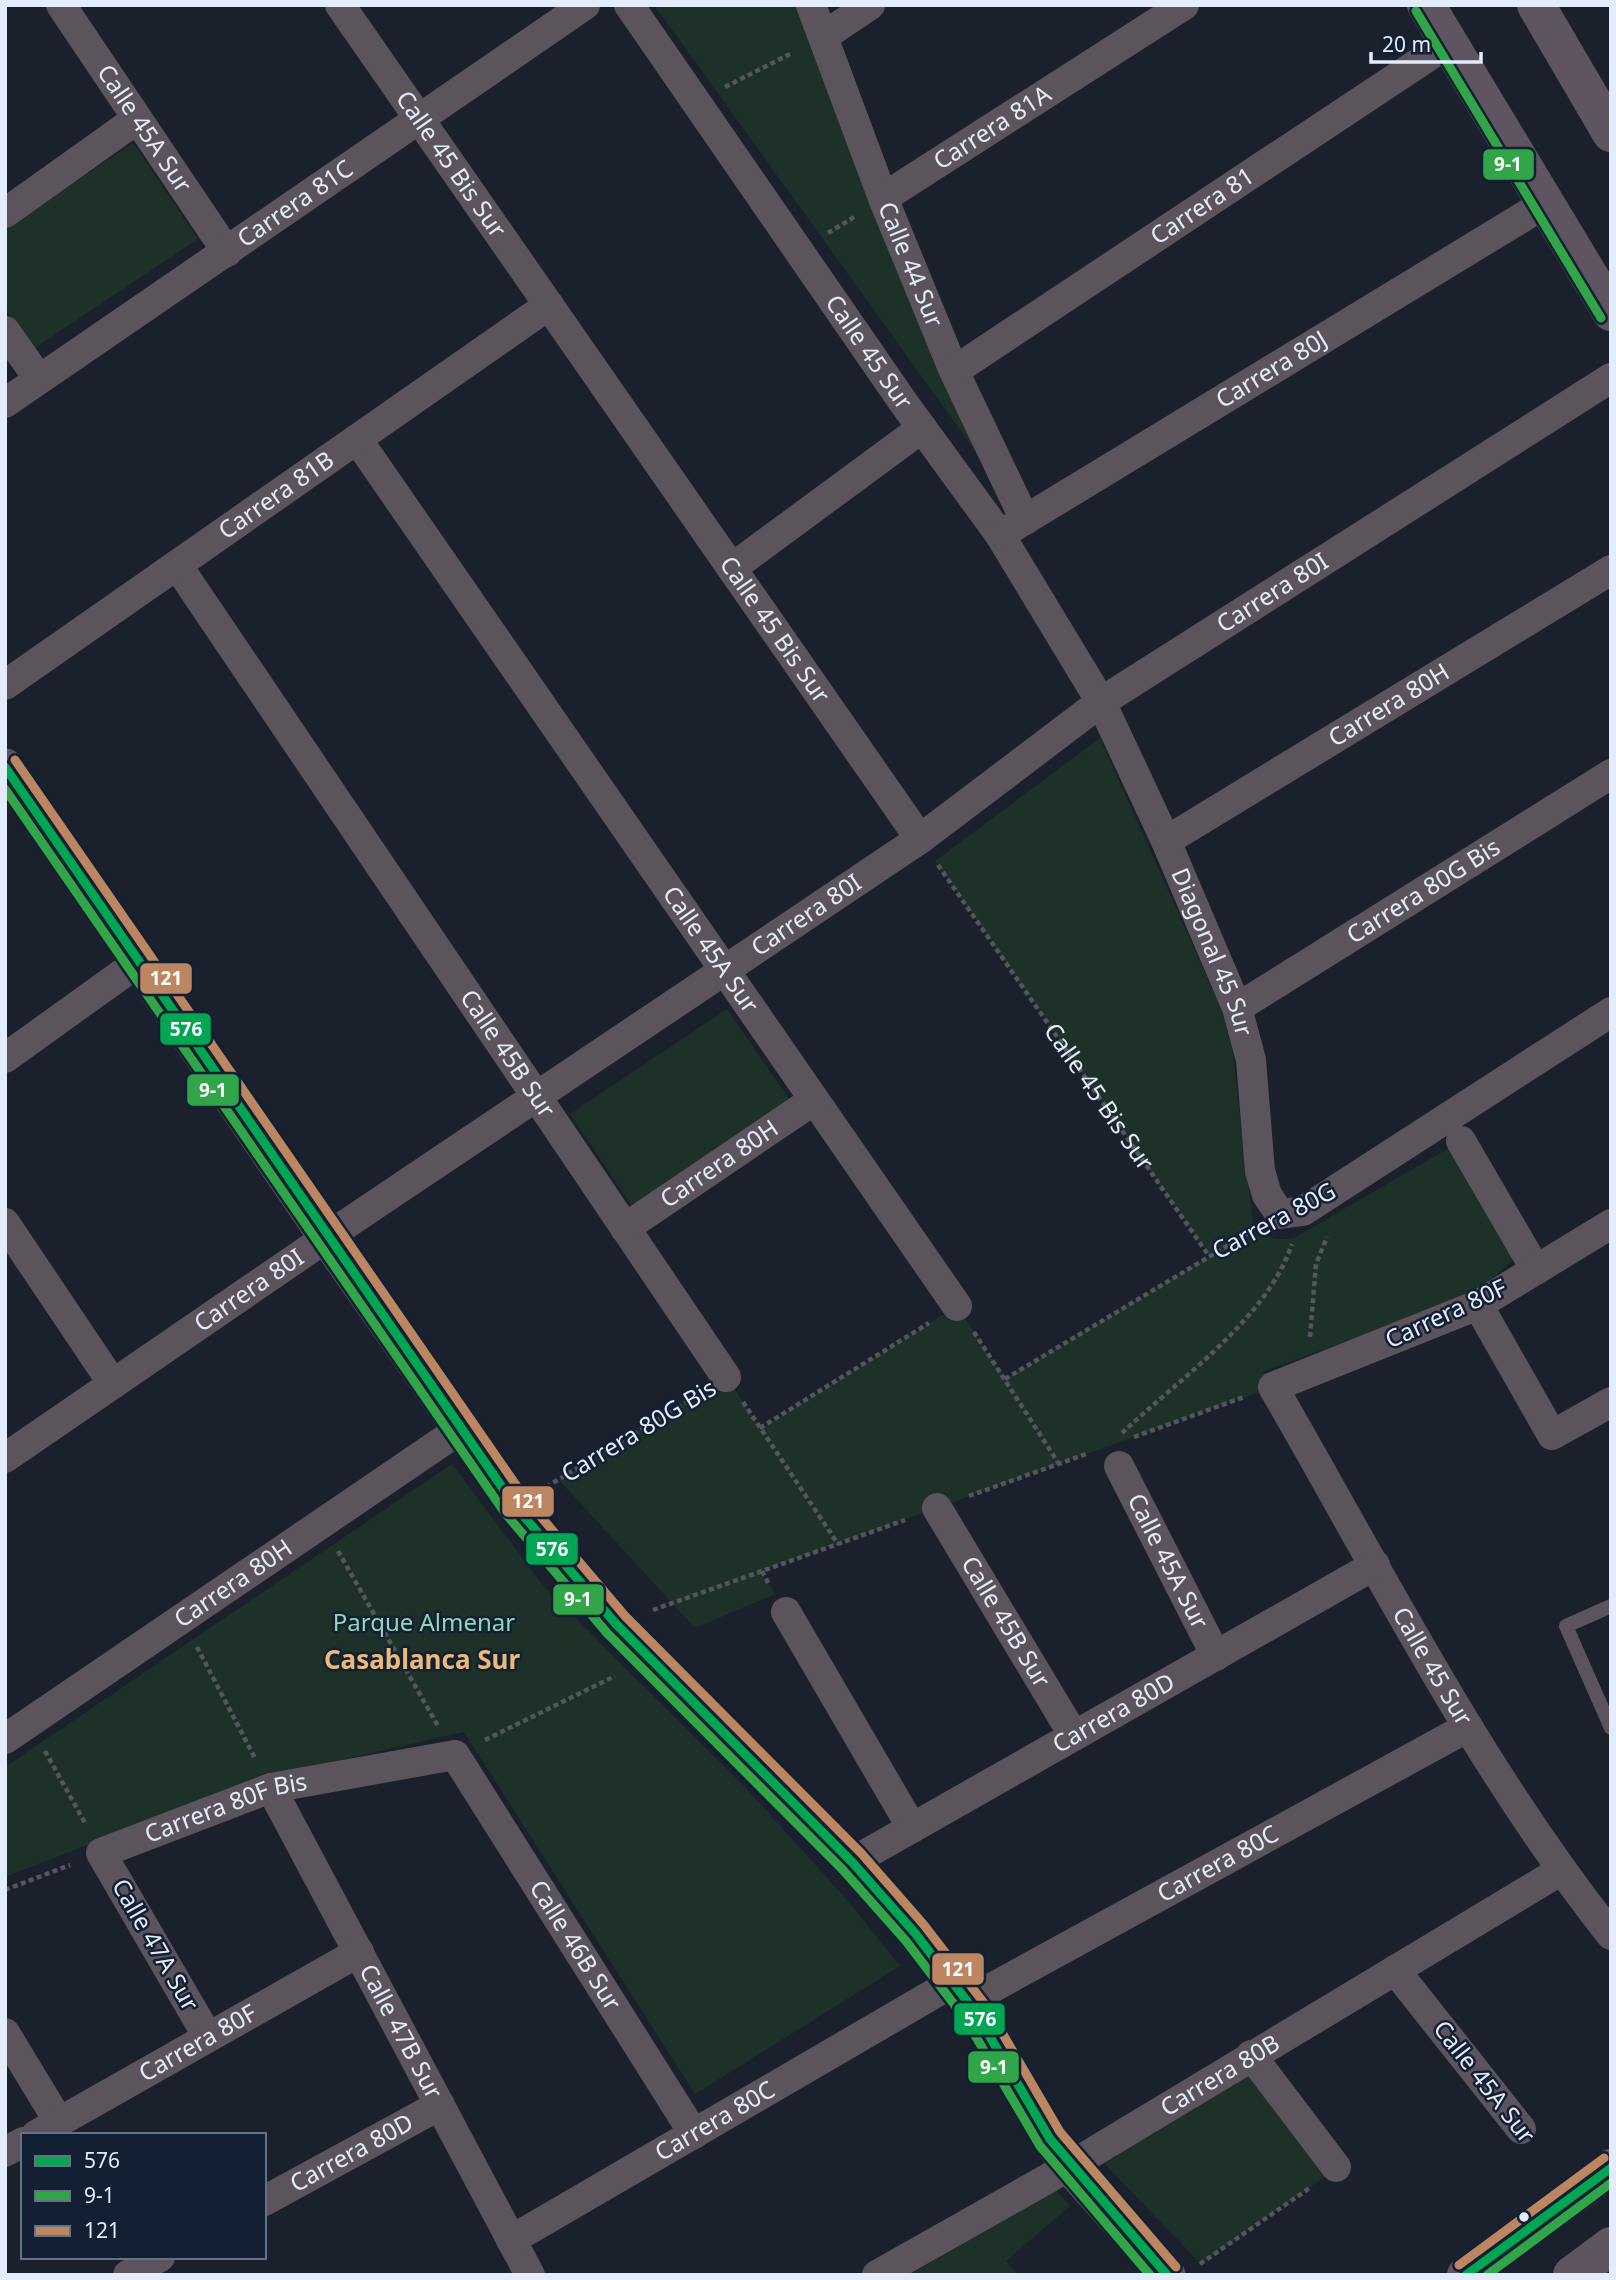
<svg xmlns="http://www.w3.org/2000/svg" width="1616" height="2280" viewBox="0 0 1616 2280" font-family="'Noto Sans',sans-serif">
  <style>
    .green { fill: #1d3129 }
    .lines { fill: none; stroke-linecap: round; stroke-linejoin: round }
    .path { stroke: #56545c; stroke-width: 4.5; stroke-dasharray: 5 3.5; stroke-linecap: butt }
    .service { stroke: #5c545d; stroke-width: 14 }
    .minor { stroke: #5c545d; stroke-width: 30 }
    .tertiary { stroke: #5c545d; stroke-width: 37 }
    .primary { stroke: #5e5561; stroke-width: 38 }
    .bus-1-casing { stroke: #131f33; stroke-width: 14 }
    .bus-2-casing { stroke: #131f33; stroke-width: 14 }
    .bus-3-casing { stroke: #131f33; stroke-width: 14 }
    .bus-1 { stroke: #00a651; stroke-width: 9 }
    .bus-2 { stroke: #31a648; stroke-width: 9 }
    .bus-3 { stroke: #bb8660; stroke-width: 9 }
    .bus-dot { fill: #e3ecfa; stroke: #131f33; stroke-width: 2.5 }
    .labels { text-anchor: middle; stroke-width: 5; stroke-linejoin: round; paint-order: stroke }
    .street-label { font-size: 24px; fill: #e3ecfa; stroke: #131f33 }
    .park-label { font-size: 24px; fill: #91d7b8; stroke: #131f33 }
    .neighbourhood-label { font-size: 26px; font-weight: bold; fill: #ebba79; stroke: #131f33 }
    .line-badge { stroke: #131f33; stroke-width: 2.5 }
    .badge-label { font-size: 19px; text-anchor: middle; font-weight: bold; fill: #fff }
  </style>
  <rect width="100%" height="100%" fill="#1a212c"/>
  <g class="green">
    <path d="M 654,5 L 811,5 L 1025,520 L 689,53 Z"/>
    <path d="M 133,143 L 198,239 L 33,349 L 5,308 L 5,229 Z"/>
    <path d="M 1100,738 L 1221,1009 L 1232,1048 L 1253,1224 C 1265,1238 1277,1242 1296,1237 L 1461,1141 L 1525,1250 L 1470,1297 L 1264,1371 L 1273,1387 L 762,1571 L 775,1594 L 695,1628 L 559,1480 L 726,1377 L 761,1428 L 957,1306 L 1005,1379 L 1209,1256 L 935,861 Z"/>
    <path d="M 727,1009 L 794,1106 L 636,1212 L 570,1114 Z"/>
    <path d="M 452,1464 L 544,1587 L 745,1787 L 848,1901 L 900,1966 L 695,2094 L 464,1732 L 257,1779 L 5,1877 L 5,1767 Z"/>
    <path d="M 1250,2071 L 1329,2174 L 1201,2264 L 1101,2160 Z"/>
    <path d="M 1056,2190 L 1070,2206 L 1006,2261 L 1017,2275 L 909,2275 Z"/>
  </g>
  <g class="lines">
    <g class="path">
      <path d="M 725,87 L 792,53"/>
      <path d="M 828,233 L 856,216"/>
      <path id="s1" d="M 938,865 L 1209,1256"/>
      <path d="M 974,1332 L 1059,1464"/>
      <path d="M 1310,1337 L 1316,1264 L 1327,1237"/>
      <path d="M 1005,1379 L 1252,1231"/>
      <path d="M 743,1402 L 838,1544"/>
      <path d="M 760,1428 L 929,1323"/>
      <path d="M 1122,1433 C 1178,1380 1267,1319 1292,1244"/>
      <path d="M 1134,1437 L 1244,1397"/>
      <path d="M 546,1487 L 700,1394"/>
      <path d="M 969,1496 L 1089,1453"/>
      <path d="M 338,1551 L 438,1726"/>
      <path d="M 762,1571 L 770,1586"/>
      <path d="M 653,1610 L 905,1520"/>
      <path d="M 197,1647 L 256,1760"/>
      <path d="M 485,1740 L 615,1676"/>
      <path d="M 45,1751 L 85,1823"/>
      <path d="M 5,1890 L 70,1865"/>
      <path d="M 1200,2264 L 1311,2187"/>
    </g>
    <path class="service" d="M 1611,1606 L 1566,1626 L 1611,1728"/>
    <g class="minor">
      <path id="s2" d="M 61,5 L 227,252"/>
      <path id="s3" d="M 340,5 L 920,839"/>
      <path id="s4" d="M 629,5 L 903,402 L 1000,535 L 1101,702 L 1166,841 L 1237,1008 L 1251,1060 L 1260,1171 L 1267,1195 L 1280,1214 L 1303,1211 L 1611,1012"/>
      <path id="s5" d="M 811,5 L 883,198 L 954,371 L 1025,520"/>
      <path d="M 824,36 L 870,5"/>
      <path id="s6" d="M 883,198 L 1184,5"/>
      <path d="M 5,213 L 137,119"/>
      <path d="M 5,331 L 39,379"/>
      <path id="s7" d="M 954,371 L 1450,42"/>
      <path id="s8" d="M 5,403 L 585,5"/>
      <path id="s9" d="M 357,439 L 957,1306"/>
      <path id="s10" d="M 1000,535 L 1546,203"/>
      <path id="s11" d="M 177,565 L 726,1377"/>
      <path d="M 732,568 L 922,428"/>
      <path id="s12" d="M 5,685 L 549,305"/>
      <path id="s13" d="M 1166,841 L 1611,570"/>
      <path id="s14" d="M 1237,1008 L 1611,774"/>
      <path d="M 5,1058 L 140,961"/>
      <path d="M 1461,1141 L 1536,1270"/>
      <path d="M 5,1223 L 113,1384"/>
      <path id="s15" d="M 1611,1224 L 1478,1305 L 1273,1387 C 1380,1572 1478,1767 1611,1935"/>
      <path id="s16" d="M 625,1228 L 814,1100"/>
      <path d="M 1478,1305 L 1552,1435 L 1611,1402"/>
      <path id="s17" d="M 5,1458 L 327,1237 L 920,839 L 1101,702 L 1611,378"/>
      <path id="s18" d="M 1119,1466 L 1216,1656"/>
      <path id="s19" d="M 937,1508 L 1074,1736"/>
      <path d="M 786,1612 L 912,1828"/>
      <path id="s20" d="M 5,1739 L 462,1428"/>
      <path id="s21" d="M 271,1788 L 530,2275"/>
      <path id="s22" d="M 852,1862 L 1375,1565"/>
      <path d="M 1395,1970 L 1521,2129"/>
      <path id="s23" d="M 968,2001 L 1468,1727"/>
      <path d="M 5,2033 L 59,2122"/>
      <path id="s24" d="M 208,2037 L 101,1853 L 271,1788 L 455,1755 L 694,2134"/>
      <path d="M 1251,2055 L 1336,2167"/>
      <path id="s25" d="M 36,2135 L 359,1952"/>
      <path d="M 5,2152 L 23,2142"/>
      <path id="s26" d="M 264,2201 L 440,2105"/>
      <path id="s27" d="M 511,2240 L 954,1982"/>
      <path d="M 128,2275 L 160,2257"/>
      <path id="s28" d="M 877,2275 L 1070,2166 L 1560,1871"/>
    </g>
    <path class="tertiary" d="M 5,767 L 327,1237 L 515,1506 L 616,1624 L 852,1862 L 915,1933 L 976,2013 L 1050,2139 L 1070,2166 L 1167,2275"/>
    <g class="primary">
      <path d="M 1426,5 L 1611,312"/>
      <path d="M 1536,5 L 1611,133"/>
      <path d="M 1466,2275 L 1611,2168"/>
      <path d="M 1572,2275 L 1611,2246"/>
    </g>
    <g class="bus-1-casing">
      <g id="bus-1">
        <path d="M 5,767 L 515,1506 L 616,1624 L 852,1862 L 915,1933 L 976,2013 L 1050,2139 L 1167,2275"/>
        <path d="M 1466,2275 L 1611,2168"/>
      </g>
    </g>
    <g class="bus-2-casing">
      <g id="bus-2">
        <path d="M 1416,11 L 1601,318"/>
        <path d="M 5,789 L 505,1513 L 607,1633 L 843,1870 L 906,1941 L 966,2020 L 1040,2146 L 1150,2275"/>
        <path d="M 1487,2275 L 1611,2183"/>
      </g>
    </g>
    <g class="bus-3-casing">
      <g id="bus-3">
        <path d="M 15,760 L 525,1498 L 625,1616 L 861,1853 L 924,1925 L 987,2007 L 1060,2132 L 1176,2267"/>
        <path d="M 1459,2265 L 1604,2158"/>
      </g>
    </g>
    <use href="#bus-1" class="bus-1"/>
    <use href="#bus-2" class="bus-2"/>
    <use href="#bus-3" class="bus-3"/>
  </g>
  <circle class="bus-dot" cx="1524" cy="2217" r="6"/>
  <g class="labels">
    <g class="street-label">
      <text dy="8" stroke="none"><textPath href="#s2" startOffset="149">Calle 45A Sur</textPath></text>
      <text dy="8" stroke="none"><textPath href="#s6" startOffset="130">Carrera 81A</textPath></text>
      <text dy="8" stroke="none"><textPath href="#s3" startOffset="194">Calle 45 Bis Sur</textPath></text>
      <text dy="8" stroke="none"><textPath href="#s8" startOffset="352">Carrera 81C</textPath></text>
      <text dy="8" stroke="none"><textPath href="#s7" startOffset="298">Carrera 81</textPath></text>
      <text dy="8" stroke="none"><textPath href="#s5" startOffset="278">Calle 44 Sur</textPath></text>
      <text dy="8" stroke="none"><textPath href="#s4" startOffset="422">Calle 45 Sur</textPath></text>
      <text dy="8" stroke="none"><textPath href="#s10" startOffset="318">Carrera 80J</textPath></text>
      <text dy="8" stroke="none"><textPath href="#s12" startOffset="331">Carrera 81B</textPath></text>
      <text dy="8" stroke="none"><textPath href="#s17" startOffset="1535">Carrera 80I</textPath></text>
      <text dy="8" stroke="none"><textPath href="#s3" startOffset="761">Calle 45 Bis Sur</textPath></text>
      <text dy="8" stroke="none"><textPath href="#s13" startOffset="261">Carrera 80H</textPath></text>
      <text dy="8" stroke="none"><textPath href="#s14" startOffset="220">Carrera 80G Bis</textPath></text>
      <text dy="8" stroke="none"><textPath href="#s17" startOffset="968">Carrera 80I</textPath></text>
      <text dy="8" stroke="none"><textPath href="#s9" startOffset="621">Calle 45A Sur</textPath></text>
      <text dy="8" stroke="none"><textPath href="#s4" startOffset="1116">Diagonal 45 Sur</textPath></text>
      <text dy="8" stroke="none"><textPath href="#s11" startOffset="590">Calle 45B Sur</textPath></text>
      <text dy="8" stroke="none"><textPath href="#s1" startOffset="282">Calle 45 Bis Sur</textPath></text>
      <text dy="8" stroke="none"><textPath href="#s16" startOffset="114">Carrera 80H</textPath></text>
      <text transform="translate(1274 1221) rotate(-28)" y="8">Carrera 80G</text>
      <text dy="8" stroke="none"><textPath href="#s17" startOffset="296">Carrera 80I</textPath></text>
      <text transform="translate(1446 1314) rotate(-25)" y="8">Carrera 80F</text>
      <text transform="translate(639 1431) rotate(-31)" y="8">Carrera 80G Bis</text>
      <text dy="8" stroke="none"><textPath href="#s18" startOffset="107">Calle 45A Sur</textPath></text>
      <text dy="8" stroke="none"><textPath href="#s20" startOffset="276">Carrera 80H</textPath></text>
      <text dy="8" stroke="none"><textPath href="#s19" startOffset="133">Calle 45B Sur</textPath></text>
      <text dy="8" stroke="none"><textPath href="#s15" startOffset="698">Calle 45 Sur</textPath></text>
      <text dy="8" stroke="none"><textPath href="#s22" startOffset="301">Carrera 80D</textPath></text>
      <text dy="8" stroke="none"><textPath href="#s24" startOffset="346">Carrera 80F Bis</textPath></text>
      <text dy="8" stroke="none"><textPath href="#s23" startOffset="285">Carrera 80C</textPath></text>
      <text transform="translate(155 1945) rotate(60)" y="8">Calle 47A Sur</text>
      <text dy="8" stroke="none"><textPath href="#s24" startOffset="807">Calle 46B Sur</textPath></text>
      <text dy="8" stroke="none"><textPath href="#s21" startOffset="276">Calle 47B Sur</textPath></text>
      <text dy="8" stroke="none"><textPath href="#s25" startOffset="186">Carrera 80F</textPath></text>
      <text dy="8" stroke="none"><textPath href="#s28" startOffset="397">Carrera 80B</textPath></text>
      <text transform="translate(1484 2082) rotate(52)" y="8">Calle 45A Sur</text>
      <text dy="8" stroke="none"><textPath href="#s27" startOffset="236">Carrera 80C</textPath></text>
      <text dy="8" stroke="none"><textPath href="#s26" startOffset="100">Carrera 80D</textPath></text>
    </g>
    <g class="park-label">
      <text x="424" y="1631">Parque Almenar</text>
    </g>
    <g class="neighbourhood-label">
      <text x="422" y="1669">Casablanca Sur</text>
    </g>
  </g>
  <g class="line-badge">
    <rect x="1482" y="148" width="53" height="33" rx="7" fill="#31a648"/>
    <rect x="139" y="962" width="54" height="33" rx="7" fill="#bb8660"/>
    <rect x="159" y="1012" width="53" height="34" rx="7" fill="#00a651"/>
    <rect x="186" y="1073" width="54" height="34" rx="7" fill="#31a648"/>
    <rect x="501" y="1485" width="54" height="33" rx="7" fill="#bb8660"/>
    <rect x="525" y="1532" width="54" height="34" rx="7" fill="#00a651"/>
    <rect x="552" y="1583" width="53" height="33" rx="7" fill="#31a648"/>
    <rect x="931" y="1952" width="54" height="34" rx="7" fill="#bb8660"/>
    <rect x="953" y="2002" width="53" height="34" rx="7" fill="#00a651"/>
    <rect x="967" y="2050" width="53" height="34" rx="7" fill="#31a648"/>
  </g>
  <g class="badge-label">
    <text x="1508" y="171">9-1</text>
    <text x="166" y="985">121</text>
    <text x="186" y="1036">576</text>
    <text x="213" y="1097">9-1</text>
    <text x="528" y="1508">121</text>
    <text x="552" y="1556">576</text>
    <text x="578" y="1606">9-1</text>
    <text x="958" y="1976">121</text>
    <text x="980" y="2026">576</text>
    <text x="994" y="2074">9-1</text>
  </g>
  <rect width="1616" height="2280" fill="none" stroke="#e3ecfa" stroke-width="14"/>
  <rect x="21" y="2133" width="245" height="126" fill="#131f33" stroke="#667183" stroke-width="2"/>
  <rect x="35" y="2156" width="35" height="10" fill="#00a651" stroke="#667183" stroke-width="2"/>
  <text x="84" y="2168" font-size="21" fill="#e3ecfa">576</text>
  <rect x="35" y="2191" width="35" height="10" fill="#31a648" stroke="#667183" stroke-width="2"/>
  <text x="84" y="2203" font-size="21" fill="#e3ecfa">9-1</text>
  <rect x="35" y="2226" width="35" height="10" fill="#bb8660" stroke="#667183" stroke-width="2"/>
  <text x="84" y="2238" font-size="21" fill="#e3ecfa">121</text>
  <path d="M1371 52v10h110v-10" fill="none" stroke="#e3ecfa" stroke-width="3.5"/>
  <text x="1382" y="52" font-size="21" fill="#e3ecfa" stroke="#131f33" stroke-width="5" paint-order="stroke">20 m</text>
</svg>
